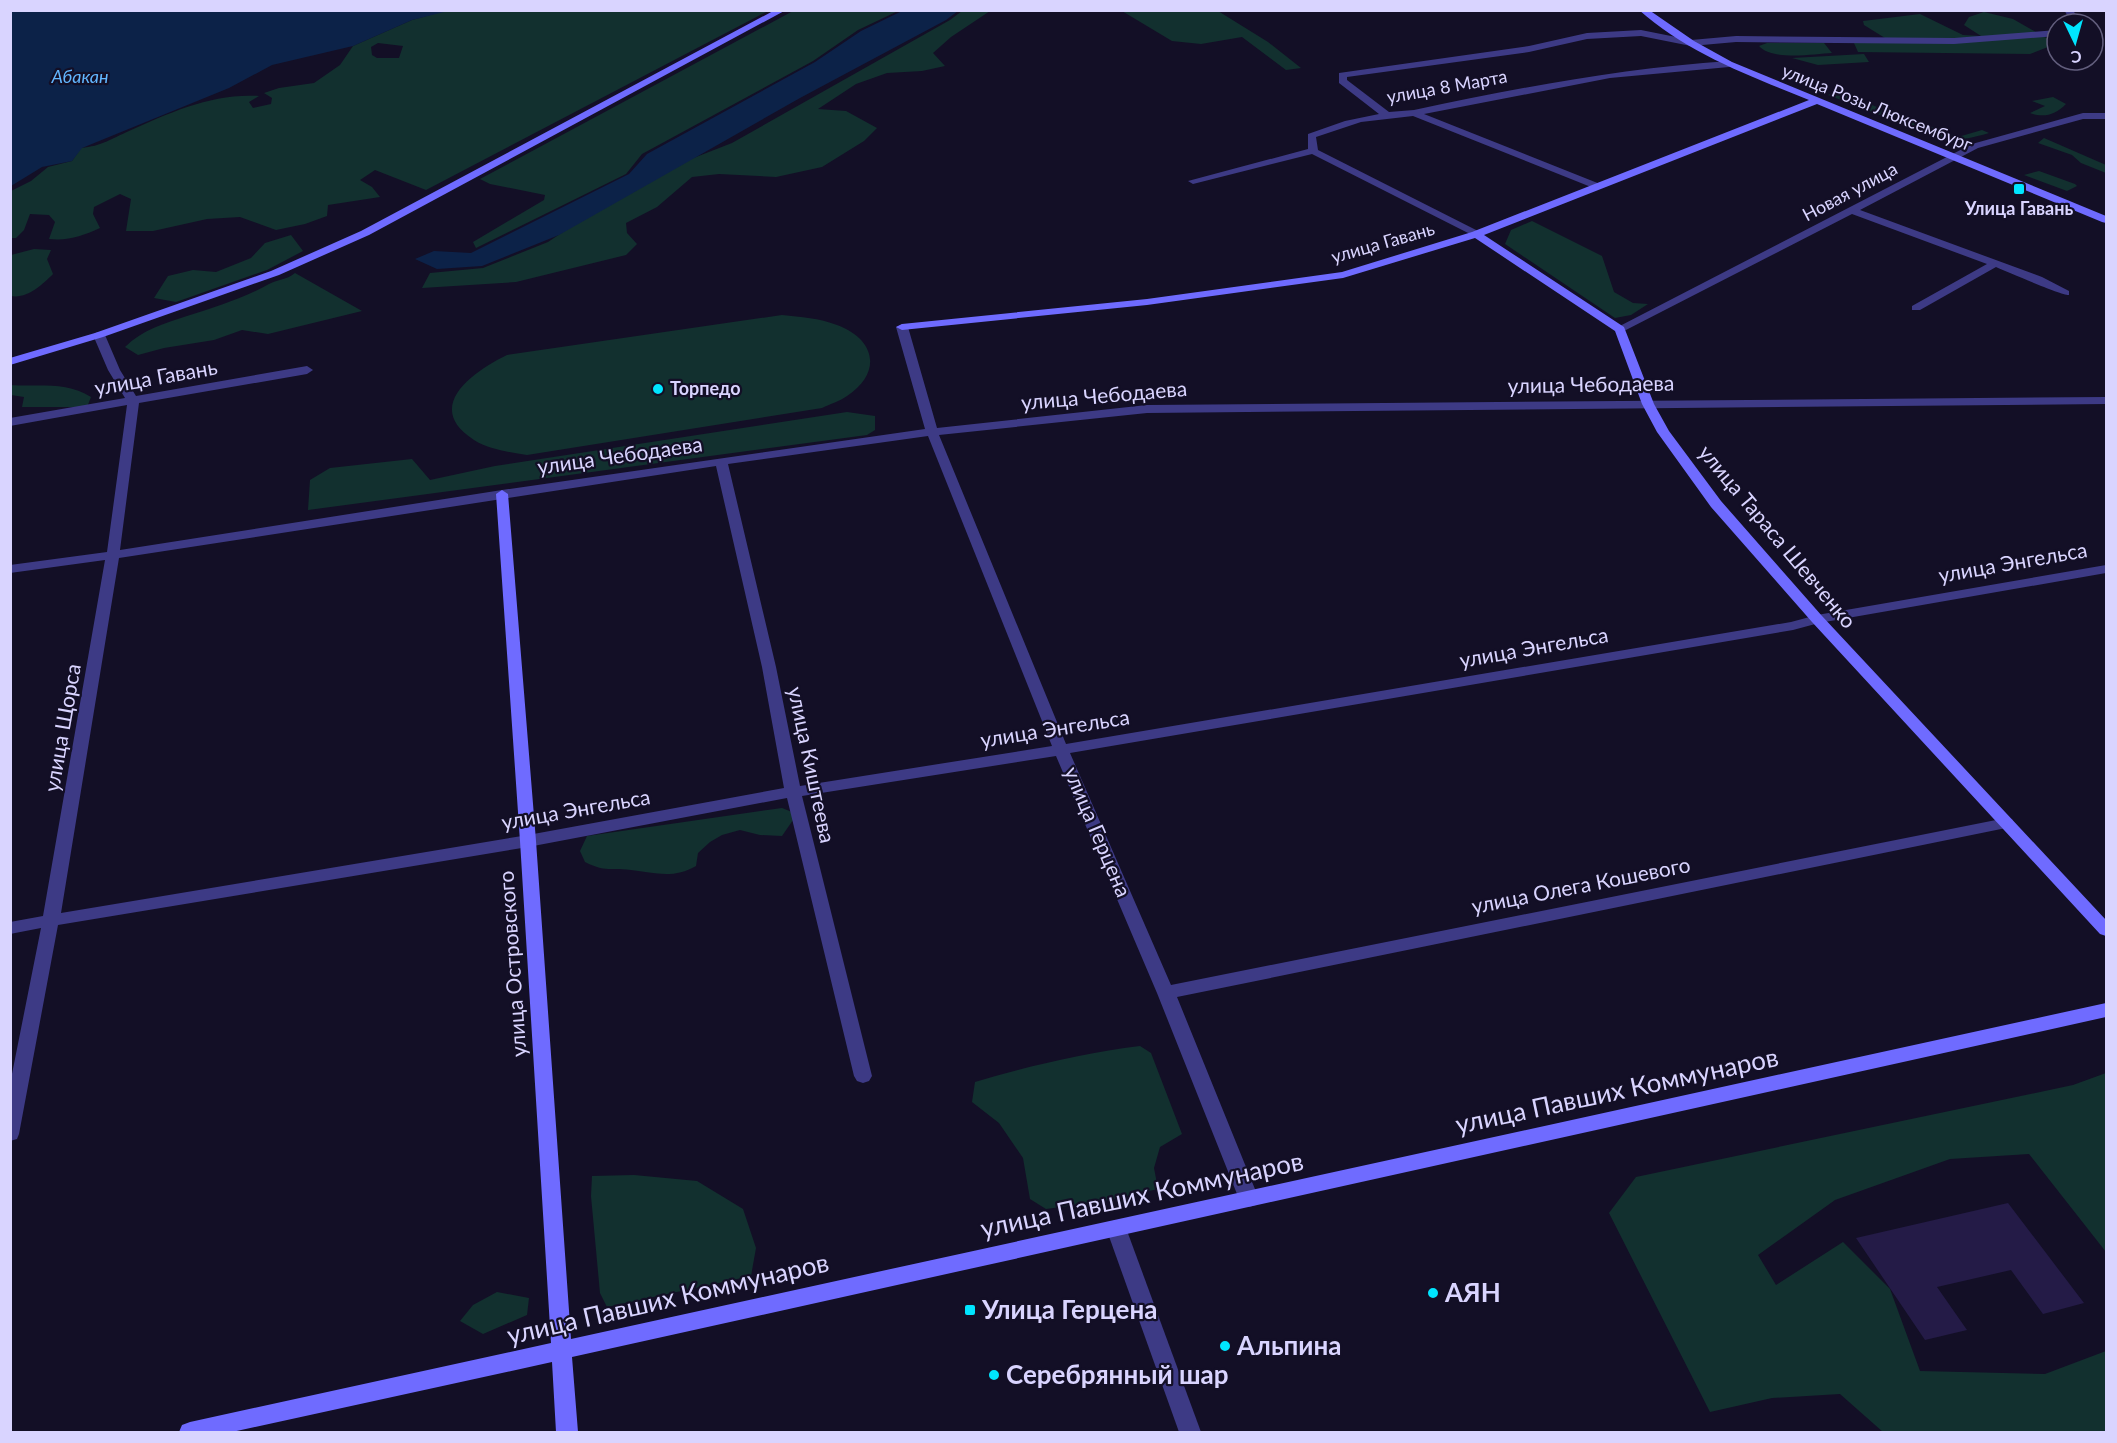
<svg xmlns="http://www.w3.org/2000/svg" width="2117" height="1443" viewBox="0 0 2117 1443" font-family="Lato,sans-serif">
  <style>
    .green { fill: #12302f; fill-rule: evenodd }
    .water { fill: #0c2248 }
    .building { fill: #241b47 }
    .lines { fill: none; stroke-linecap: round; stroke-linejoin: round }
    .street { fill: #3d3a85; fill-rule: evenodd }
    .secondary { fill: #6f6bff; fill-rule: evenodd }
    .poi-dot { fill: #00e5ff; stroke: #130f26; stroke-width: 2 }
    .labels { text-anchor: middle; stroke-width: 4.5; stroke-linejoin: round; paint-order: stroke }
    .far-water-label { font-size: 18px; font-style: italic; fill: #62b6ff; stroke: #130f26 }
    .far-street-label { font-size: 18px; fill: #d9d4ff; stroke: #130f26 }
    .far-poi-label { font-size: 18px; font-weight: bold; fill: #d9d4ff; stroke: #130f26 }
    .street-label { font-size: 21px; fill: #d9d4ff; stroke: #130f26 }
    .near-street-label { font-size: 26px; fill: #d9d4ff; stroke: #130f26 }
    .near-poi-label { font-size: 26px; font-weight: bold; fill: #d9d4ff; stroke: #130f26; text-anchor: start }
  </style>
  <rect width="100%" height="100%" fill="#130f26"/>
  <g class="green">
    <path d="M 448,10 L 768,11 L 426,190 L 375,170 L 360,180 L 372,187 L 380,197 L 328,205 L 327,216 L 305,224 L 276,230 L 240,217 L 207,219 L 153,231 L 126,231 L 131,199 L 120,194 L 94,207 L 93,214 L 100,228 C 82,236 69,241 49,239 L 55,222 L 49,215 L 30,214 L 24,230 L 16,238 L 11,238 L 11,191 L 31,181 L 48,167 L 72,161 L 81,148 C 102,146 111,139 129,131 C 171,112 213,93 259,96 L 249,102 L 253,108 L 271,104 L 272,98 L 264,93 L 279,88 L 314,83 L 340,65 L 353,46 L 412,20 ZM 378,43 L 403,46 L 399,58 L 377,58 L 372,55 L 371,47 Z"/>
    <path d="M 793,11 L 898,11 L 858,30 L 813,61 L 642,154 L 626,174 L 476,248 L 473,242 L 544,200 L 545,195 L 490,184 L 480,179 Z"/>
    <path d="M 962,11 L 990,11 L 951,37 L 933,53 L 945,66 L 922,71 L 887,73 L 856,84 L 818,109 L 846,111 L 877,128 L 864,141 L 822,167 L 776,177 L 719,174 L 692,177 L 657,207 L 626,223 L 627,233 L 637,244 L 626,255 L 516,282 L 422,288 L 430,273 L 483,268 L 548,242 L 581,220 L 673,166 L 732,143 L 950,20 Z"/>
    <path d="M 1122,11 L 1218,11 L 1268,42 L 1301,68 L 1286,70 L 1242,37 L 1201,44 L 1172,41 Z"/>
    <path d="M 1984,12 L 2013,19 L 2048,39 L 2057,38 L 2057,49 L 2048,47 L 2030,54 L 1858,52 L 1854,43 L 1893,43 L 1864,25 L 1863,21 L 1920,14 L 1963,35 L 1981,36 L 1964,25 L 1969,17 Z"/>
    <path d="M 1767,43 L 1824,43 L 1832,53 C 1814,54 1772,61 1759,46 Z"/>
    <path d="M 1864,54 L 1869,62 L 1818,65 L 1792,58 Z"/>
    <path d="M 1837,91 L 1897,115 L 1888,118 L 1828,95 Z"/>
    <path d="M 2053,97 L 2066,104 C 2055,115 2044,118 2030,113 L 2045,106 L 2032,101 Z"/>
    <path d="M 1911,119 L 1958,137 L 1982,130 L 1989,133 C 1944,146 1942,140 1900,122 Z"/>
    <path d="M 2044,138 L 2106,165 L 2106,173 L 2081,163 L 2072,155 L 2038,143 Z"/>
    <path d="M 2039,171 L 2075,184 L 2077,186 L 2067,191 L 2024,175 Z"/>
    <path d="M 1532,221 L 1602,256 L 1614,292 L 1633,303 L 1648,304 L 1631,315 L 1615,318 L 1505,244 L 1511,230 Z"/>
    <path d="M 291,235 L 303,251 L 267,270 L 176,302 L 154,298 L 168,276 L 193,270 L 216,272 L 251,258 L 265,243 Z"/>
    <path d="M 34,249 L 51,250 L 47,259 L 53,274 C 42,285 27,299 11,296 L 11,255 Z"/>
    <path d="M 295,273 L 362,311 L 268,334 L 242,330 L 214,340 L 164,348 L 138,355 L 125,347 C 142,330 165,323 187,316 C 215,307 244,298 269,284 C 278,279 287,280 295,273 Z"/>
    <path d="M 782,315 C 801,317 819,318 837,325 C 875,339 883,372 847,396 C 840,401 830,404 822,408 L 527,455 C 510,452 490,450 474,440 C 422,407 474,371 507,355 Z"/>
    <path d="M 10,385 C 39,387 66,381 91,397 L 87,407 L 22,407 L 24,397 L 11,395 Z"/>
    <path d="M 847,412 L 875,416 L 875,430 L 867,435 L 308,510 L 310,480 L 330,468 L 412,459 L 430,480 L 495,466 Z"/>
    <path d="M 782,808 L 792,812 L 793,820 L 782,836 L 760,835 L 740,830 L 722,835 L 710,842 L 698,853 L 696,866 C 674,879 655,873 631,870 C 609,867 607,873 585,862 L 580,851 L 587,836 Z"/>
    <path d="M 1140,1046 L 1151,1053 L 1182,1134 L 1160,1147 L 1154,1168 L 1158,1189 L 1105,1201 L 1046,1209 L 1030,1199 L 1023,1158 L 999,1123 L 972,1102 L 975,1082 C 1029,1066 1084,1053 1140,1046 Z"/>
    <path d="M 2106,1073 L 2106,1252 L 2029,1154 L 1950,1159 L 1835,1200 L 1758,1255 L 1776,1285 L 1843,1242 L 1890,1289 L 1920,1371 L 2045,1374 L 2106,1351 L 2106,1432 L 1883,1432 L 1840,1394 L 1772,1398 L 1710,1412 L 1609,1213 L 1636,1177 L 2073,1085 Z"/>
    <path d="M 634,1175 L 697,1181 L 743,1209 L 756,1248 L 751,1276 L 607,1307 L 600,1293 L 591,1196 L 592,1176 Z"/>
    <path d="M 497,1292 L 529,1298 L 527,1315 L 483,1334 L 460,1321 L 473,1305 Z"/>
  </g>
  <g class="water">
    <path d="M 11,10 L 448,10 L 448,11 L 412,20 L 353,46 L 272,65 L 229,88 L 82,148 L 72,161 L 42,167 L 11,186 Z"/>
    <path d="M 902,11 L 958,11 L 946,20 L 800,98 L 559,235 L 482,266 L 437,269 L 415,259 L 434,251 L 471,253 L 629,174 L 647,154 L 815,62 L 861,31 Z"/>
  </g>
  <path class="building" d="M 2008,1203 L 2084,1303 L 2043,1314 L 2011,1270 L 1937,1287 L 1967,1330 L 1925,1340 L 1856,1238 Z"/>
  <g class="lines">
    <g class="street">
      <path d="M 2064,10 L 2073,10 L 2081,24 L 2073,24 Z"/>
      <path d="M 1641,30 L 1691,40 L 1736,36 L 1954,38 L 2057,30 L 2057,36 L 1954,44 L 1736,42 L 1691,46 L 1641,36 L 1587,39 L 1529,52 L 1347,77 L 1347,80 L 1389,112 L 1414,110 C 1518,88 1622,68 1729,61 L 1733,64 L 1729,67 L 1610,78 L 1424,114 L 1600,184 L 1601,186 L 1596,189 L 1413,116 L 1361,122 L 1316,137 L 1318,150 L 1480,232 L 1481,234 L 1476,237 L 1312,154 L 1193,184 L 1188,181 L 1308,149 L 1308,134 L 1345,121 L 1379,114 L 1339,83 L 1339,73 L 1529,46 L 1587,33 Z"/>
      <path d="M 2083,113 L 2106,113 L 2106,119 L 2083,119 L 1978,148 L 1860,210 L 2042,277 L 2069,291 L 2069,295 C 2063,296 2008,272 1996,267 L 1920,310 L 1912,310 L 1912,306 L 1987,264 L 1852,214 L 1624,331 L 1620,332 L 1614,329 L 1972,144 Z"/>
      <path d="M 902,324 L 908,327 L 937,428 L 1147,405 L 2106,397 L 2106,404 L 1147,413 L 939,435 L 1066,744 L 1791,622 L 1817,615 L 2106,565 L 2106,573 L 1819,623 L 1793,630 L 1070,753 L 1171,985 L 2006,818 L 2012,819 L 2014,823 L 2012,827 L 2006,828 L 1177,997 L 1259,1199 L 1256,1205 L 1249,1207 L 1242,1205 L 1239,1199 L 1157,993 L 1056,756 L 802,796 L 872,1076 L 869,1081 L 863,1083 L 857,1081 L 854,1076 L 787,798 L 528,847 L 58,925 L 19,1134 L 17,1139 L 10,1141 L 10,1084 L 41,928 L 10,934 L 10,922 L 43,916 L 105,560 L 10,573 L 10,565 L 107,552 L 127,405 L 10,426 L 10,418 L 125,398 L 108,370 L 93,335 L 95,333 L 99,332 L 105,335 L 120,370 L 136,396 L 307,366 L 313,370 L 307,374 L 139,403 L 120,550 L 502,490 L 925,429 L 896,327 ZM 928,436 L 1052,746 L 800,786 L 776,667 L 728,464 ZM 716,466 L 762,667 L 784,788 L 528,835 L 61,913 L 119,558 Z"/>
      <path d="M 1116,1220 L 1123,1222 L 1126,1228 L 1201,1432 L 1179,1432 L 1106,1228 L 1109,1222 Z"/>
    </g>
    <g class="secondary">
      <path d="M 775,10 L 786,10 L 369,235 L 279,275 L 103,337 L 10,365 L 10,358 L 95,333 L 271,271 L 361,231 Z"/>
      <path d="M 1639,10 L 1649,10 L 1694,41 L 1732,62 L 2106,216 L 2106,223 L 2102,222 L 1817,104 L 1484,235 L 1624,327 L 1654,404 L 1669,431 L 1721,501 L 1822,616 L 2106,920 L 2106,936 L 2100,934 L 1812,622 L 1711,507 L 1657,432 L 1642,404 L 1615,331 L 1475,238 L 1343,278 L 1147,305 L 902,330 L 896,327 L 902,324 L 1147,299 L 1342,272 L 1472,232 L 1809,100 C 1750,76 1687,53 1639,10 Z"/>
      <path d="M 502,490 L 508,494 L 536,841 L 571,1339 L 2106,1003 L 2106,1017 L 572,1357 L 578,1432 L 556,1432 L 552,1362 L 232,1432 L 179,1432 L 182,1425 L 190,1422 L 551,1343 L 520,841 L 496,494 Z"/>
    </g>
  </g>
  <g class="poi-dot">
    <rect x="2013" y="183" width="12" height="12" rx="3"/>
    <circle cx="658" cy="389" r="6"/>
    <circle cx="1433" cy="1293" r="6"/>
    <rect x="964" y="1304" width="12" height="12" rx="3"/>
    <circle cx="1225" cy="1346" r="6"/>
    <circle cx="994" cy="1375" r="6"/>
  </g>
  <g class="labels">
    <g class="far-water-label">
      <text x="80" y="83">Абакан</text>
    </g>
    <g class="far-street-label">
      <text transform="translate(1447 87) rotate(-10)" y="6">улица 8 Марта</text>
      <text transform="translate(1877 108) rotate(22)" y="6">улица Розы Люксембург</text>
      <text transform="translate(1850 192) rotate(-28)" y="6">Новая улица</text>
      <text transform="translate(1383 243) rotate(-16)" y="6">улица Гавань</text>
    </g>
    <g class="far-poi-label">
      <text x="2019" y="215">Улица Гавань</text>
      <text x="670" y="395" text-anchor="start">Торпедо</text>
    </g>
    <g class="street-label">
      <text transform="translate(156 378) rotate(-10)" y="7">улица Гавань</text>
      <text transform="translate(1591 385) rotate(-1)" y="7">улица Чебодаева</text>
      <text transform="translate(1104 396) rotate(-5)" y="7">улица Чебодаева</text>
      <text transform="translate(620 456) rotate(-8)" y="7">улица Чебодаева</text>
      <text transform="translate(1777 537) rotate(50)" y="7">улица Тараса Шевченко</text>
      <text transform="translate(2013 563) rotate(-10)" y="7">улица Энгельса</text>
      <text transform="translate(1534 648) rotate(-10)" y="7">улица Энгельса</text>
      <text transform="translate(63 728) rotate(-80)" y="7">улица Щорса</text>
      <text transform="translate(1055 729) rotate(-9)" y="7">улица Энгельса</text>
      <text transform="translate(811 765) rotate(78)" y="7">улица Киштеева</text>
      <text transform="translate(576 810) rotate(-10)" y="7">улица Энгельса</text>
      <text transform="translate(1097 832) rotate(67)" y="7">улица Герцена</text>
      <text transform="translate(1581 886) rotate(-11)" y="7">улица Олега Кошевого</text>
      <text transform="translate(513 964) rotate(-94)" y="7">улица Островского</text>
    </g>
    <g class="near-street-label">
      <text transform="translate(1617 1091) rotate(-12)" y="9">улица Павших Коммунаров</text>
      <text transform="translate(1142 1195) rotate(-12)" y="9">улица Павших Коммунаров</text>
      <text transform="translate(668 1299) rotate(-13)" y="9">улица Павших Коммунаров</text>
    </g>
    <g class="near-poi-label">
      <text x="1445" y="1302">АЯН</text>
      <text x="982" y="1319">Улица Герцена</text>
      <text x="1237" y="1355">Альпина</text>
      <text x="1006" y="1384">Серебрянный шар</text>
    </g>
  </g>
  <rect width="2117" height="1443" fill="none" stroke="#d9d4ff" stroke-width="24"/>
  <g transform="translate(2075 42) rotate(175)"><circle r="28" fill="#130f26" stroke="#625e7d" stroke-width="1.5"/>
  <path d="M0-4.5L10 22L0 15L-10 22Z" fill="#00e5ff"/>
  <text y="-9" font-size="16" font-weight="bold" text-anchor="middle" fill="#d9d4ff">С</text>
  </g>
</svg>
